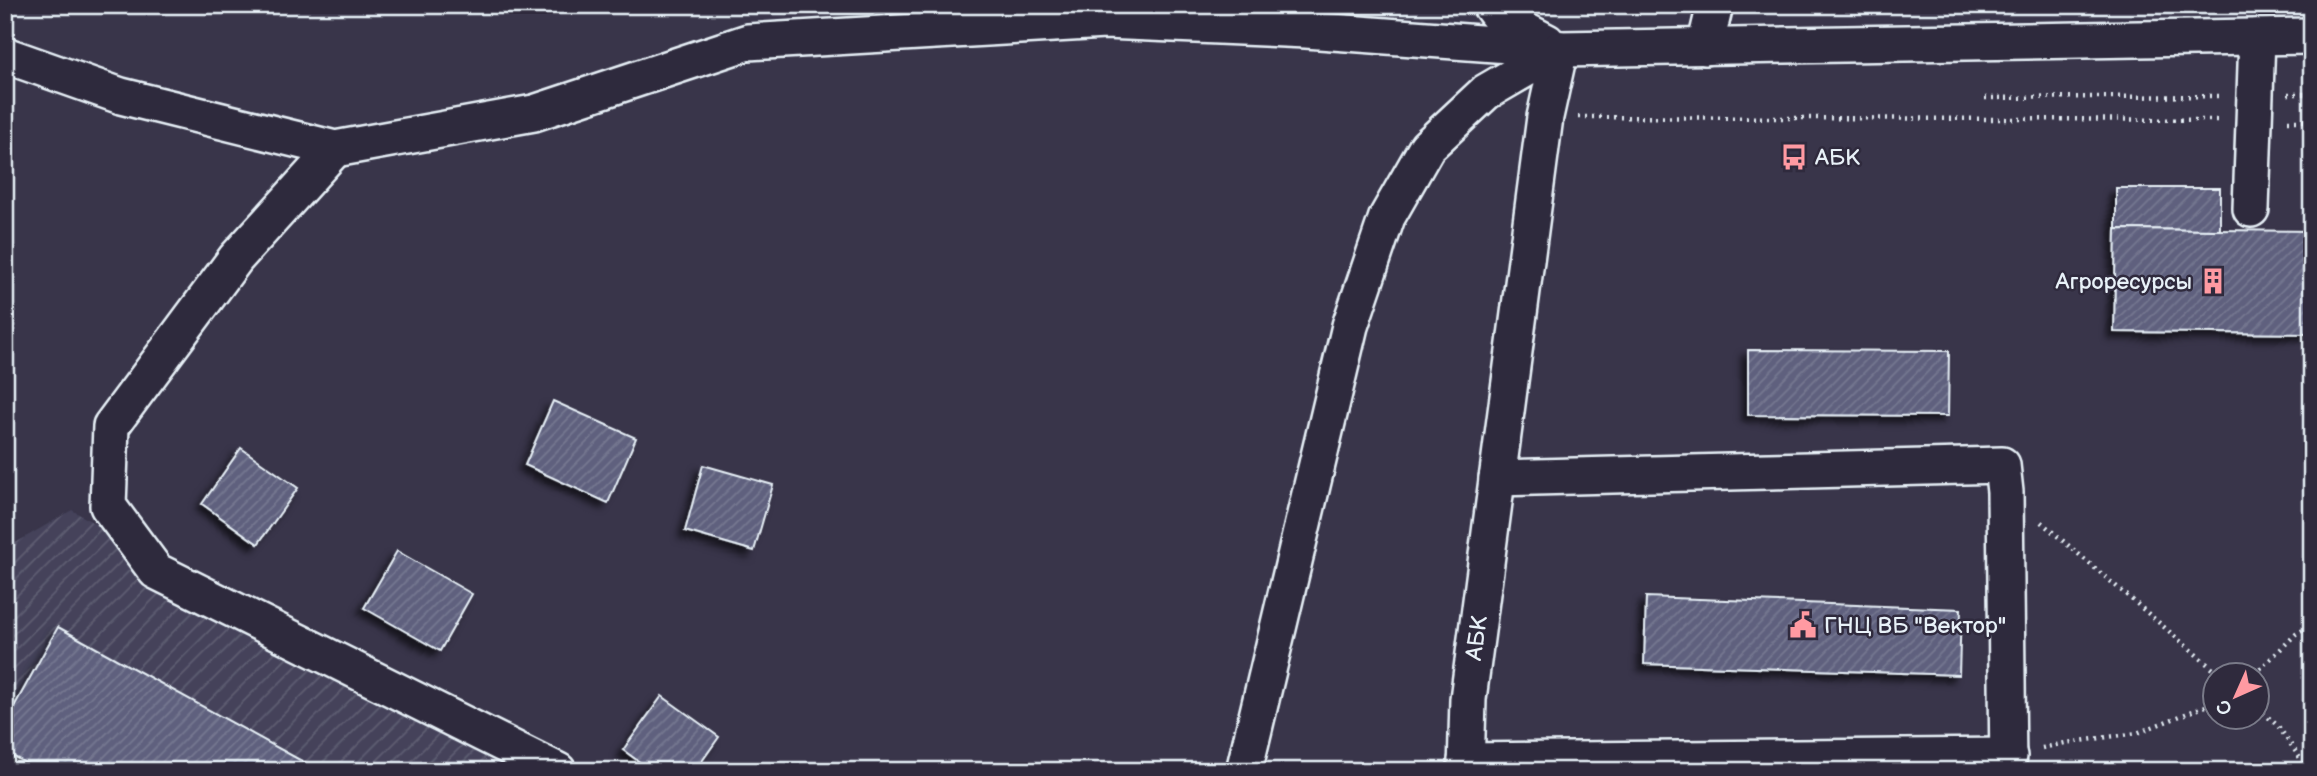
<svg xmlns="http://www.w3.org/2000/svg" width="2317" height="776" viewBox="0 0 2317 776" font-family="'Balsamiq Sans',sans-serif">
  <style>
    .industrial { fill: url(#industrial-furrows) }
    .building { fill: url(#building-hatch); stroke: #e8f1f8; stroke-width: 2; filter: url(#shadow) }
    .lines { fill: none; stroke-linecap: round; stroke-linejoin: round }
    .minor-casing { stroke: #e8f1f8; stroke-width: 40 }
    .path { stroke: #e8f1f8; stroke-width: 4.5; stroke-dasharray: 2 5; stroke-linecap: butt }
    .minor { stroke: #2f2a3d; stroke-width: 35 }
    .labels { text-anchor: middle; stroke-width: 5; stroke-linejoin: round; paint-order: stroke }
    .poi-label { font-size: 23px; fill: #e8f1f8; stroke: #2f2a3d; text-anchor: start }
    .street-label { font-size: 23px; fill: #e8f1f8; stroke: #2f2a3d }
  </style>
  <defs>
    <pattern id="industrial-furrows" width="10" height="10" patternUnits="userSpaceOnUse" patternTransform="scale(1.75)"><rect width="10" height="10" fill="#44425a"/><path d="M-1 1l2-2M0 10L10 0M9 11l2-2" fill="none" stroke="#5f5e72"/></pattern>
    <pattern id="building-hatch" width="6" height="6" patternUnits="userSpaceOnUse" patternTransform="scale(1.75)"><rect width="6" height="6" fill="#5f617e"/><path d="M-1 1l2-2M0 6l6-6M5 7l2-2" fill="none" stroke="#767891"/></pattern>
    <filter id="shadow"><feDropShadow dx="-6" dy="6" stdDeviation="3.5" flood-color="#0009"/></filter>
  </defs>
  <rect width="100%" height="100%" fill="#39354a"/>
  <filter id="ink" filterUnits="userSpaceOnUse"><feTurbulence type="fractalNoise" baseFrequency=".0143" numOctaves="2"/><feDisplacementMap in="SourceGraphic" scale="14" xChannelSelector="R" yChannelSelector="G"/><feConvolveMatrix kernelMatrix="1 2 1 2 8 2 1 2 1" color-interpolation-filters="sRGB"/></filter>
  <g filter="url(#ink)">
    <path class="industrial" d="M 72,510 L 509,771 L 5,771 L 5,549 Z"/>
    <g class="building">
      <path d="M 2116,188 L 2220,188 L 2220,230 L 2116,229 Z"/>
      <path d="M 2116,229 L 2312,231 L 2312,334 L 2114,332 Z"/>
      <path d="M 1748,350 L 1949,351 L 1948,416 L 1748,415 Z"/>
      <path d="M 553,401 L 636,438 L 608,503 L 525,465 Z"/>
      <path d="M 241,448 L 298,488 L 258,544 L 202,504 Z"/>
      <path d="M 703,465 L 773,485 L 754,551 L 685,531 Z"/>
      <path d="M 397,551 L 472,594 L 440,651 L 364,608 Z"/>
      <path d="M 1646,597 L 1961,609 L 1959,675 L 1644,664 Z"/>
      <path d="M 58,627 L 320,771 L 40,771 L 5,752 L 5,723 Z"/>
      <path d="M 662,696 L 719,737 L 695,771 L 652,771 L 623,750 Z"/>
    </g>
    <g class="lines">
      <g class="minor-casing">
        <g id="minor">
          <path d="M 1490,5 L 1499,17 L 1547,42"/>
          <path d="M 1705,47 L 1715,5"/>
          <path d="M 5,55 L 121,96 L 335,149 L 534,113 L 748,42 L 1105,21 L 1306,30 L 1560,49"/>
          <path d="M 335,149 L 236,258 L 111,426 L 108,506 L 156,571 L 558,771"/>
          <path d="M 2251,209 L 2257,37"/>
          <path d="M 1497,478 L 2002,465 L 2005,492 L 2008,771"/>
          <path d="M 1466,761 L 2009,756"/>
          <path d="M 1244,771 L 1350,326 L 1387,217 L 1427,147 L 1486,92 L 1560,49 L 2312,36"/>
          <path d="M 1466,771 L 1468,699 L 1545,117 L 1560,49"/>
        </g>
      </g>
      <g class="path">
        <path d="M 2288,94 L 2312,94"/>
        <path d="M 1985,98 L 2220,96"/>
        <path d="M 1578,117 L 2220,120"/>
        <path d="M 2288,121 L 2312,121"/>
        <path d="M 2041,522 L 2219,674"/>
        <path d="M 2255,674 L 2296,634 L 2312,625"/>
        <path d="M 2258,708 L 2278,726 L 2309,771"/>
        <path d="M 2042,748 L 2065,743 L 2137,733 L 2216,702"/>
      </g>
      <use href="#minor" class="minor"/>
    </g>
  </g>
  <defs>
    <g id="bus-bare" transform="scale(2.1)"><path d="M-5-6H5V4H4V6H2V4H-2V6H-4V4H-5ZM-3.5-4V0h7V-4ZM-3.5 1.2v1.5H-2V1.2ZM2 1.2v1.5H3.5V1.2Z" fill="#ff9aa2" stroke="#2f2a3d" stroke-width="2.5" paint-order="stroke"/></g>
    <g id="building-bare" transform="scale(2.1)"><path d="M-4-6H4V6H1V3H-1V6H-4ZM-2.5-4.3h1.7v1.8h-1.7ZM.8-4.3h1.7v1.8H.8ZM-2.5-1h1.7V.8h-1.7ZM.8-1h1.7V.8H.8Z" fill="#ff9aa2" stroke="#2f2a3d" stroke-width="2.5" paint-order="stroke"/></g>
    <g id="civic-bare" transform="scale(2.1)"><path d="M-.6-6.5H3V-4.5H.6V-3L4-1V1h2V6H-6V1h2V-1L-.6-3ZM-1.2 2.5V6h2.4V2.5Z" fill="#ff9aa2" stroke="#2f2a3d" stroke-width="2.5" paint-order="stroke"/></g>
  </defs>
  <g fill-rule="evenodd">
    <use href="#bus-bare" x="1794" y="157"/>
    <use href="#building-bare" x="2213" y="281"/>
    <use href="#civic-bare" x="1803" y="625"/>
  </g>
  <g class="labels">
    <g class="poi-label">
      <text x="1815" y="165">АБК</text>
      <text x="2192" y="289" text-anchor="end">Агроресурсы</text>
      <text x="1824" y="633">ГНЦ ВБ "Вектор"</text>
    </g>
    <g class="street-label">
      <text transform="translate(1476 638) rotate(-82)" y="8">АБК</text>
    </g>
  </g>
  <rect width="2317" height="776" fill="none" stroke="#2f2a3d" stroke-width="28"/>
  <rect x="14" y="14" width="2289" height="748" fill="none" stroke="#e8f1f8" stroke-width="2.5" filter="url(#ink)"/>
  <g transform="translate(2236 696) rotate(225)"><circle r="33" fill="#2f2a3d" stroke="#797a88" stroke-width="2"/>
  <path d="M0-5L12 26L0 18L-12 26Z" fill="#ff9aa2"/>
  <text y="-10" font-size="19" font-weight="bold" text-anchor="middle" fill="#e8f1f8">С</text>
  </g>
</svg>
